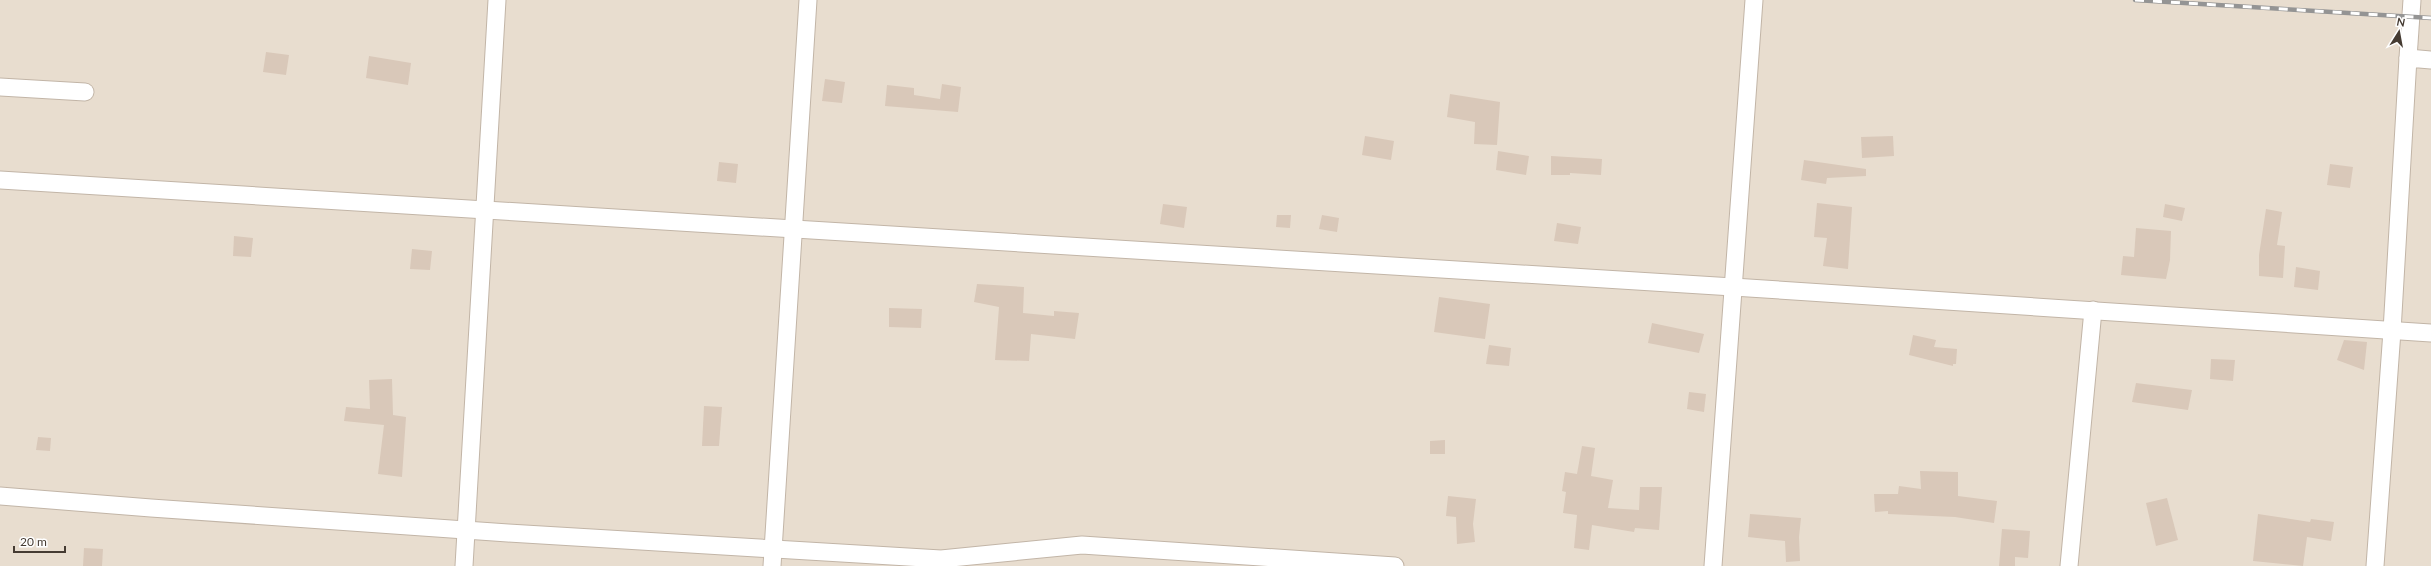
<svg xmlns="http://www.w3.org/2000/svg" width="2431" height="566" viewBox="0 0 2431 566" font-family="Lato,sans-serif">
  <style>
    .residential { fill: #e8ddcf }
    .building { fill: #d9c8b9 }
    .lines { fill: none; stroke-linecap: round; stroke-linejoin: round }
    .minor-casing { stroke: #c2b5a7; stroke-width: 19 }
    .minor { stroke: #fff; stroke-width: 17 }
    .rail-casing { stroke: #949494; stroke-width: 4.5 }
    .rail { stroke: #fff; stroke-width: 3; stroke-dasharray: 9; stroke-linecap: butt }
  </style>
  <rect width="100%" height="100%" fill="#f3ece2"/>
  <rect class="residential" x="0" y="0" width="2431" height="566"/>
  <g class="building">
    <path d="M 266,52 L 289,55 L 286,75 L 263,72 Z"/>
    <path d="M 369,56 L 411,63 L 408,85 L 366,78 Z"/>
    <path d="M 825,79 L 845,82 L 842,103 L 822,101 Z"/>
    <path d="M 942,84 L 961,87 L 958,112 L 885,106 L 887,85 L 914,88 L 914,95 L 940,99 Z"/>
    <path d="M 1450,94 L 1500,102 L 1497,145 L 1474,144 L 1475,122 L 1447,117 Z"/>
    <path d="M 1365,136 L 1394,141 L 1391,160 L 1362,155 Z"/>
    <path d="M 1893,136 L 1894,156 L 1862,158 L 1861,137 Z"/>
    <path d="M 1498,151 L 1529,156 L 1526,175 L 1496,170 Z"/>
    <path d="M 1551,156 L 1602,159 L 1601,175 L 1570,173 L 1570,175 L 1551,175 Z"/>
    <path d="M 1804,160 L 1866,169 L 1866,176 L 1827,178 L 1826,184 L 1801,180 Z"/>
    <path d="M 719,162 L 738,164 L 736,183 L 717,181 Z"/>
    <path d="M 2330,164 L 2353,167 L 2350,188 L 2327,185 Z"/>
    <path d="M 1817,203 L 1852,207 L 1848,269 L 1823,266 L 1827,238 L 1814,237 Z"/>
    <path d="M 1163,204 L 1187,207 L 1184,228 L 1160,224 Z"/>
    <path d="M 2165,204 L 2185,208 L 2182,221 L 2163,217 Z"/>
    <path d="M 2266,209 L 2282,212 L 2277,245 L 2285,246 L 2283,278 L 2259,276 L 2259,255 Z"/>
    <path d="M 1277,215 L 1291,215 L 1290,228 L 1276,227 Z"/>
    <path d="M 1322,215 L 1339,218 L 1337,232 L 1319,229 Z"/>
    <path d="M 1557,223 L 1581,227 L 1578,244 L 1554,241 Z"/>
    <path d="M 2136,228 L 2171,231 L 2170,260 L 2166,279 L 2121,275 L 2123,256 L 2134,257 Z"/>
    <path d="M 234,236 L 253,238 L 251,257 L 233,256 Z"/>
    <path d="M 412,249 L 432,251 L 430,270 L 410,269 Z"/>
    <path d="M 2296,267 L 2320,271 L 2318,290 L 2294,287 Z"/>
    <path d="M 977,284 L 1024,287 L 1023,313 L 1054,316 L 1054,311 L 1079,313 L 1075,339 L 1031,334 L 1029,361 L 995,360 L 999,307 L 974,302 Z"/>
    <path d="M 1439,297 L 1490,304 L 1485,339 L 1434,332 Z"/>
    <path d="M 889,308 L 922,309 L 921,328 L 889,327 Z"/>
    <path d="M 1652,323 L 1704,334 L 1699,353 L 1648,343 Z"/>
    <path d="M 1913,335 L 1936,340 L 1934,347 L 1957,349 L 1956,364 L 1953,364 L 1953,366 L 1909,355 Z"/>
    <path d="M 2344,340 L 2367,342 L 2364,370 L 2337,360 Z"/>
    <path d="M 1489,345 L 1511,348 L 1509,366 L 1486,364 Z"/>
    <path d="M 2211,359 L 2235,360 L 2233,381 L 2210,379 Z"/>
    <path d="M 392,379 L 393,415 L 406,417 L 402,477 L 378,474 L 384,425 L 344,421 L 346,407 L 370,409 L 369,380 Z"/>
    <path d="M 2136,383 L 2192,390 L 2188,410 L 2132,402 Z"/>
    <path d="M 1689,392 L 1706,394 L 1704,412 L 1687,409 Z"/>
    <path d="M 704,406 L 722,407 L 719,446 L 702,446 Z"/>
    <path d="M 38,437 L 51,438 L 50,451 L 36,450 Z"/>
    <path d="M 1445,440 L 1445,454 L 1430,454 L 1430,441 Z"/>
    <path d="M 1582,446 L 1595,448 L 1591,476 L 1613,480 L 1608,508 L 1639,510 L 1640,487 L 1662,487 L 1659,530 L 1635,528 L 1634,532 L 1592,525 L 1589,550 L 1574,548 L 1577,515 L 1563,513 L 1566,492 L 1562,491 L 1565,472 L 1577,474 Z"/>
    <path d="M 1920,471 L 1958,472 L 1958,496 L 1997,501 L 1994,523 L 1955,517 L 1888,514 L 1888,511 L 1875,512 L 1874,494 L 1898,494 L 1899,486 L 1921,489 Z"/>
    <path d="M 1448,496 L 1476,499 L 1473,524 L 1475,542 L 1457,544 L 1456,517 L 1446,516 Z"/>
    <path d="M 2167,498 L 2178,540 L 2156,546 L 2146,503 Z"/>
    <path d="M 1750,514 L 1801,518 L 1799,537 L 1800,561 L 1786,562 L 1785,541 L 1748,537 Z"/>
    <path d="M 2258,514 L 2310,522 L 2311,519 L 2334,522 L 2331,541 L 2307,537 L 2303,566 L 2253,561 Z"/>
    <path d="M 2002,529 L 2030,531 L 2028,558 L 2015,557 L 2015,566 L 1999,566 Z"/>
    <path d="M 84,548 L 103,549 L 102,566 L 83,566 Z"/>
  </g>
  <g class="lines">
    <g class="minor-casing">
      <g id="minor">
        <path d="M 2408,58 L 2412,0"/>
        <path d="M 0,87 L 85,92"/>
        <path d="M 0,180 L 1733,287 L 2431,333"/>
        <path d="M 0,496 L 151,508 L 508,533 L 941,559 L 1082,545 L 1395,566"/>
        <path d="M 464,566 L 497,0"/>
        <path d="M 772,566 L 808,0"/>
        <path d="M 1713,566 L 1754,0"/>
        <path d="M 2069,566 L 2093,310"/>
        <path d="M 2375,566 L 2392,331 L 2408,58 L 2431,60"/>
      </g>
    </g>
    <use href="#minor" class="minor"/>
    <g class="rail-casing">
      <path id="rail" d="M 2135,0 L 2431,18"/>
    </g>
    <use href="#rail" class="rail"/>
  </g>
  <g transform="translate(2399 32) rotate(11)" stroke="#ffffff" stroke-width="3" paint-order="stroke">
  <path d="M0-3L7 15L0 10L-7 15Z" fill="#453b32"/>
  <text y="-6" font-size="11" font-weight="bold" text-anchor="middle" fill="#453b32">N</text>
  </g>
  <path d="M14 546v6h51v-6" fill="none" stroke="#453b32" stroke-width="2"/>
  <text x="20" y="546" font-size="12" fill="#453b32" stroke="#ffffff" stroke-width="3" paint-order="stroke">20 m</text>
</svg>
